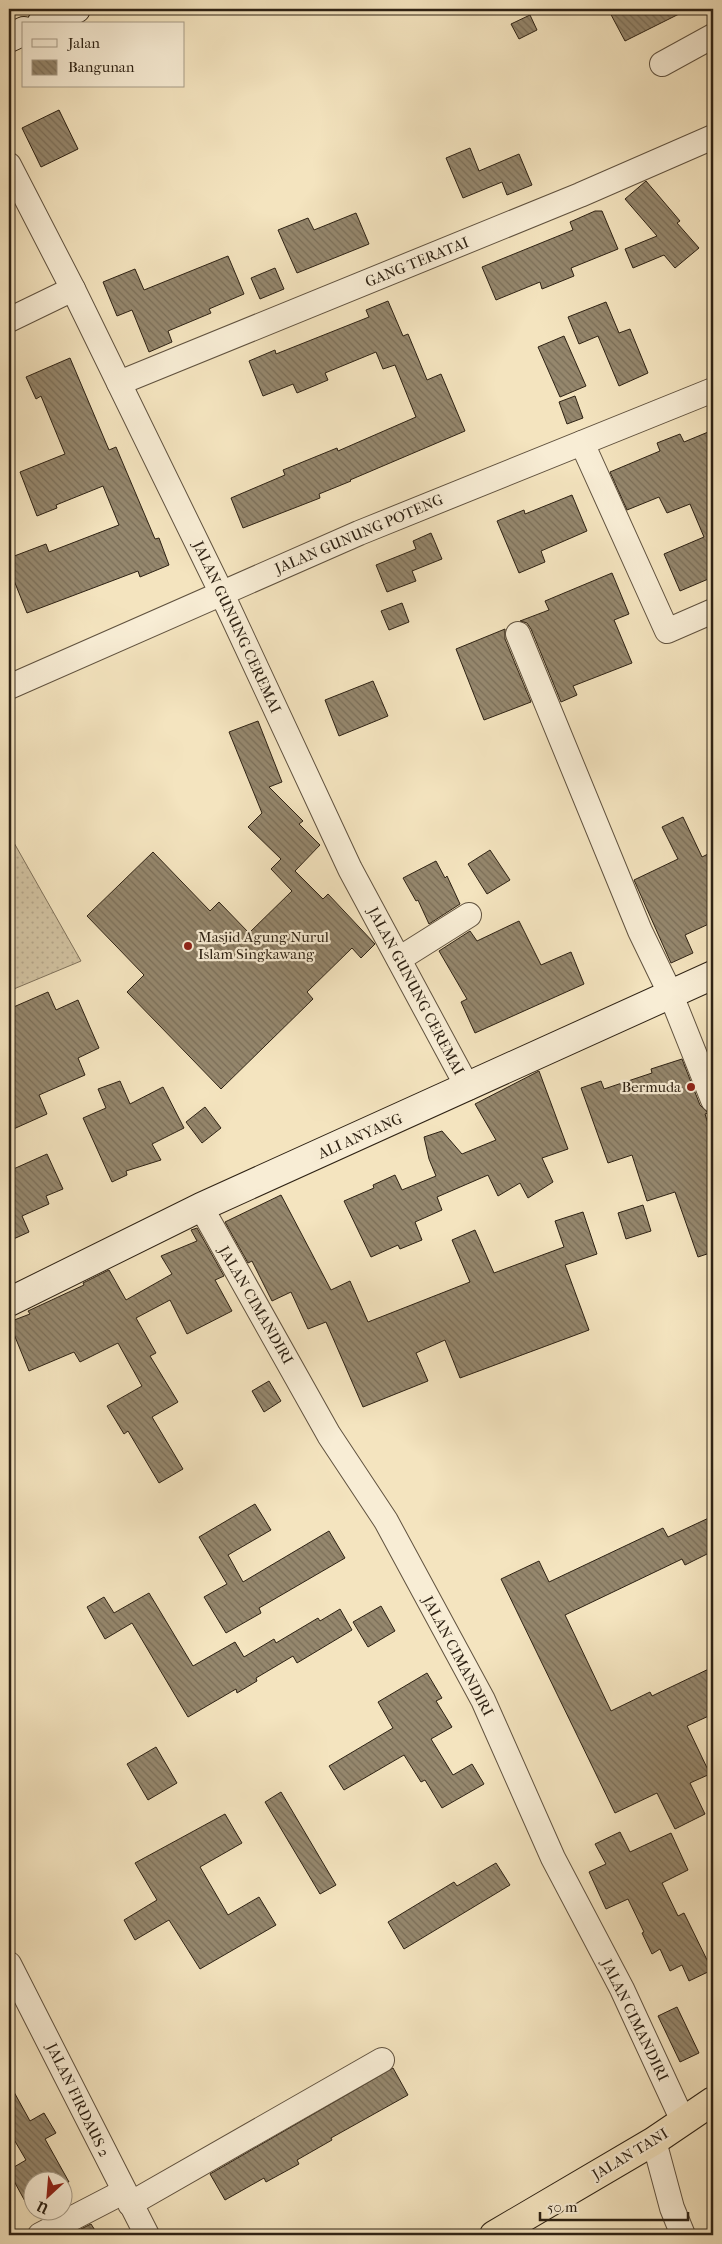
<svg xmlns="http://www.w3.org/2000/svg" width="722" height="2244" viewBox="0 0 722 2244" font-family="'IM FELL French Canon',serif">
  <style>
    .grass { fill: url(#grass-dots); stroke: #80725b }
    .building { fill: url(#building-back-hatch); stroke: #2e2214 }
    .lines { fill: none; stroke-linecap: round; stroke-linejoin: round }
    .street-casing { stroke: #60523f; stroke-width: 26 }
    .secondary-casing { stroke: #2e2214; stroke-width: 30 }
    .highway-casing { stroke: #2e2214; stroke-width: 30 }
    .street { stroke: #f8edd5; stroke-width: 24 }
    .secondary { stroke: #f8edd5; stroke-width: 28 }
    .highway { stroke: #f4e4bf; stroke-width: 28 }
    .poi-dot { fill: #8f2418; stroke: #f8edd5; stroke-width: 2 }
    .labels { text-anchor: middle; stroke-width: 4.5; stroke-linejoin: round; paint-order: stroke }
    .street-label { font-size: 15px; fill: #2e2214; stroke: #f8edd5 }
    .poi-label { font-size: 15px; fill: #2e2214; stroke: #f8edd5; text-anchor: start }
  </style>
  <defs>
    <pattern id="grass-dots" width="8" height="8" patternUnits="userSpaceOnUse" patternTransform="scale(1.25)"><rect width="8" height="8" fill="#d2c3a2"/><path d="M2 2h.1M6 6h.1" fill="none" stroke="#b5a78b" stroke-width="1.8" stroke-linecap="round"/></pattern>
    <pattern id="building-back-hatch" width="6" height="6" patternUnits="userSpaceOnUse" patternTransform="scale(1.25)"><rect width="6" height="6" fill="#95876d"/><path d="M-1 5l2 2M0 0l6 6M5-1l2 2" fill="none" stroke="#7a6e58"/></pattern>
  </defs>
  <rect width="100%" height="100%" fill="#f4e4bf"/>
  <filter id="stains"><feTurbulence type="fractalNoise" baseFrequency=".004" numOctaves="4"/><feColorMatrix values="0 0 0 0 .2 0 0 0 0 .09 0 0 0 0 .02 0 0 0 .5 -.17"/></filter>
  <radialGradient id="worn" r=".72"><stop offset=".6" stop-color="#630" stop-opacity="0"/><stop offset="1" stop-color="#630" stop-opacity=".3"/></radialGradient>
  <path class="grass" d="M 9,834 L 81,961 L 9,991 Z"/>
  <g class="building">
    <path d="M 608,9 L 689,9 L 625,41 Z"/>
    <path d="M 530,15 L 537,30 L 519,39 L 511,24 Z"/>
    <path d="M 59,110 L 78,149 L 41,167 L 22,128 Z"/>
    <path d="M 470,148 L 479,171 L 519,154 L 532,185 L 507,195 L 502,182 L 463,198 L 446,158 Z"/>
    <path d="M 646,181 L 680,221 L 677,223 L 699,248 L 675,268 L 664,255 L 633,268 L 625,249 L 657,236 L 625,199 Z"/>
    <path d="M 595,211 L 602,211 L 618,249 L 571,268 L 574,276 L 542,289 L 540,282 L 496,300 L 482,267 L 573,230 L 570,222 Z"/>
    <path d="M 356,213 L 369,244 L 297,273 L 278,230 L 308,218 L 314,230 Z"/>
    <path d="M 228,256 L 244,294 L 209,309 L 211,313 L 168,331 L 172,342 L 149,352 L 132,310 L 117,316 L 103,282 L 135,269 L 144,290 Z"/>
    <path d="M 275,268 L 284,289 L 260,299 L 251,278 Z"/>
    <path d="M 388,301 L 403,336 L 408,334 L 427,380 L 441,374 L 465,431 L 350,480 L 351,481 L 319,494 L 320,498 L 243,528 L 231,498 L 285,475 L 283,470 L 337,448 L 338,451 L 416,417 L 395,365 L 383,369 L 376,352 L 325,373 L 328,380 L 297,393 L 293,384 L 263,396 L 249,361 L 275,350 L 276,354 L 369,317 L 366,310 Z"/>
    <path d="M 606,302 L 619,333 L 630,329 L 648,373 L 619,386 L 598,336 L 579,344 L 568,317 Z"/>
    <path d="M 564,336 L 586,386 L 560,397 L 538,347 Z"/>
    <path d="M 70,358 L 109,450 L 116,447 L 155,539 L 159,538 L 169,565 L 140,577 L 138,571 L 27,613 L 9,568 L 9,558 L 46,544 L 49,552 L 119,525 L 103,486 L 56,505 L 57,508 L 37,516 L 20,472 L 65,454 L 41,396 L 36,399 L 26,377 Z"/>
    <path d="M 575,396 L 583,418 L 567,424 L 559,402 Z"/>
    <path d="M 713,430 L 713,577 L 680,591 L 664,554 L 704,537 L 690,504 L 667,513 L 659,497 L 627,510 L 610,472 L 660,451 L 657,443 L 680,434 L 684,442 Z"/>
    <path d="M 572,495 L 587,531 L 541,551 L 545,562 L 519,573 L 497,521 L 524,510 L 525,514 Z"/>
    <path d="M 431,533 L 442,559 L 412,571 L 416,581 L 387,592 L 376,565 L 416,549 L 413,541 Z"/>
    <path d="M 612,573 L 629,614 L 614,620 L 632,663 L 573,686 L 577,695 L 561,702 L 531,629 L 527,623 L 520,621 L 549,610 L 545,601 Z"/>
    <path d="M 402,603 L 409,622 L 389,630 L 381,611 Z"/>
    <path d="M 505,629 L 505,639 L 531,702 L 484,720 L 456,649 Z"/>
    <path d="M 373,681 L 388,716 L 339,736 L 325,700 Z"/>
    <path d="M 258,721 L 282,782 L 269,787 L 303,821 L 299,824 L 320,845 L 295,871 L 323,899 L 328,894 L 375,944 L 361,958 L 352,948 L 307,992 L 313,999 L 221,1089 L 127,992 L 144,975 L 87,916 L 153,852 L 210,911 L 219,902 L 249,933 L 292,891 L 271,869 L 281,859 L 248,827 L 262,813 L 229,732 Z"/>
    <path d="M 683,817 L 702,857 L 708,854 L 713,864 L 713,922 L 685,935 L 693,953 L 671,963 L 634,880 L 678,859 L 662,827 Z"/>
    <path d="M 490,850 L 510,880 L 487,894 L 468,864 Z"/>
    <path d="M 436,861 L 445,878 L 447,876 L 460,904 L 429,924 L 418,900 L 416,901 L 403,878 Z"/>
    <path d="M 519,921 L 541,965 L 571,952 L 584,984 L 475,1033 L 461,1002 L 467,999 L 439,951 L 470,931 L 477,941 Z"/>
    <path d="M 48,992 L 56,1010 L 78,1000 L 99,1048 L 78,1058 L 85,1075 L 39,1095 L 47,1114 L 9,1131 L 9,1009 Z"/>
    <path d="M 682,1059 L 700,1105 L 708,1113 L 705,1114 L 713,1139 L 713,1252 L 698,1257 L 675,1192 L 647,1201 L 632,1155 L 608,1163 L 581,1088 L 601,1081 L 604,1089 L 652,1073 L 651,1069 Z"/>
    <path d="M 539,1071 L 568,1149 L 542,1158 L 553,1182 L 528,1198 L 520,1183 L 498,1196 L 488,1175 L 437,1197 L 442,1210 L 415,1222 L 422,1240 L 400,1249 L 398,1245 L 371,1257 L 344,1201 L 374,1188 L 373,1185 L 395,1175 L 402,1190 L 436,1176 L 429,1159 L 424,1137 L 442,1131 L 462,1154 L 496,1140 L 475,1104 Z"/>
    <path d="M 120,1081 L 130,1104 L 163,1087 L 184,1128 L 152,1144 L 161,1160 L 126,1171 L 127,1175 L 112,1182 L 83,1118 L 106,1108 L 98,1089 Z"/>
    <path d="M 205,1107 L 221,1128 L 202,1143 L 186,1122 Z"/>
    <path d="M 47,1154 L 63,1189 L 46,1196 L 49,1204 L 22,1216 L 29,1232 L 9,1241 L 9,1171 Z"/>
    <path d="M 281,1195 L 331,1290 L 350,1281 L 368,1322 L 470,1282 L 452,1240 L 475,1230 L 494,1273 L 564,1247 L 555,1221 L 583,1212 L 597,1254 L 565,1265 L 589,1330 L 460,1378 L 445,1340 L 416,1353 L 428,1381 L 363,1407 L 326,1322 L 308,1329 L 291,1292 L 272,1301 L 252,1261 L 248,1263 L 225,1222 Z"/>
    <path d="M 643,1205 L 651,1231 L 626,1239 L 618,1213 Z"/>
    <path d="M 197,1228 L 224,1276 L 215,1280 L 232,1311 L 187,1334 L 170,1300 L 136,1318 L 156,1353 L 150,1356 L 178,1402 L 152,1417 L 183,1469 L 159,1483 L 128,1431 L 124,1434 L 107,1406 L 142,1386 L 118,1343 L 80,1362 L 74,1352 L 29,1371 L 9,1322 L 30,1314 L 28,1311 L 84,1285 L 83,1283 L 109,1270 L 126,1300 L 172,1274 L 161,1256 L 197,1241 L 191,1230 Z"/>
    <path d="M 269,1381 L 281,1401 L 264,1412 L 252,1391 Z"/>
    <path d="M 255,1504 L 271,1530 L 228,1555 L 243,1582 L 329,1531 L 345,1558 L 259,1608 L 261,1613 L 226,1633 L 204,1597 L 227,1584 L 199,1537 Z"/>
    <path d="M 713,1516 L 713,1551 L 685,1565 L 682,1559 L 565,1615 L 611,1711 L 650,1692 L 652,1696 L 713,1667 L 713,1714 L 687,1726 L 710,1774 L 690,1783 L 705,1814 L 675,1829 L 657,1793 L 615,1813 L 501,1579 L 539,1561 L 549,1582 L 663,1528 L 668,1537 Z"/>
    <path d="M 149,1593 L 193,1666 L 235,1642 L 244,1657 L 274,1639 L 276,1643 L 318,1618 L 320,1621 L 340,1609 L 352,1630 L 297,1663 L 293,1656 L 256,1678 L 257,1681 L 237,1693 L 236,1689 L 188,1717 L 132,1623 L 105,1639 L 87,1607 L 104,1597 L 114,1613 Z"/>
    <path d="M 381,1606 L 395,1631 L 368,1647 L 353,1622 Z"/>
    <path d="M 427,1673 L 442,1698 L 436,1701 L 452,1727 L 431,1739 L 453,1775 L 472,1764 L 484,1784 L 442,1808 L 425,1780 L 421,1782 L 404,1755 L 344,1790 L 329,1766 L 393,1728 L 378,1702 Z"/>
    <path d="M 156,1747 L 177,1783 L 148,1800 L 127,1764 Z"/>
    <path d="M 281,1792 L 336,1885 L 320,1894 L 265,1802 Z"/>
    <path d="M 225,1814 L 242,1843 L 200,1867 L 228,1915 L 259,1897 L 276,1925 L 200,1969 L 169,1920 L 135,1940 L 124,1920 L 157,1900 L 135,1863 Z"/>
    <path d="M 620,1832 L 630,1852 L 671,1833 L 688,1870 L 662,1883 L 678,1916 L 684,1913 L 712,1970 L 689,1981 L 682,1965 L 670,1971 L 660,1949 L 652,1954 L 642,1933 L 644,1932 L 628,1899 L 606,1909 L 589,1872 L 606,1864 L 595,1844 Z"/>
    <path d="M 496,1863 L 510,1885 L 404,1949 L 388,1922 L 454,1882 L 457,1886 Z"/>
    <path d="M 677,2007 L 699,2053 L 680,2062 L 658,2016 Z"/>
    <path d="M 393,2068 L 408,2095 L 331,2138 L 332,2140 L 297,2160 L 299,2164 L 266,2182 L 264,2178 L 225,2200 L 210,2174 Z"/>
    <path d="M 9,2083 L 30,2121 L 44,2113 L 56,2133 L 45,2139 L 69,2182 L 32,2182 L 32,2214 L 9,2172 L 9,2170 L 26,2160 L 9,2131 Z"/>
    <path d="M 91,2224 L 98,2235 L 69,2235 Z"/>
  </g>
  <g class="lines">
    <g class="street-casing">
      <g id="street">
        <path d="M 662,64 L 713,36"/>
        <path d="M 9,165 L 73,289 L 222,594 L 350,869 L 468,1088"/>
        <path d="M 9,320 L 73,289"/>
        <path d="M 119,383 L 580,195 L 713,137"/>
        <path d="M 582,443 L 667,631 L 713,611"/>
        <path d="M 518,634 L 640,931 L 671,995 L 713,1100"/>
        <path d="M 9,687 L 359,533 L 713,390"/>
        <path d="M 399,959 L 469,915"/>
        <path d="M 201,1207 L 329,1435 L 386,1521 L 483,1700 L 553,1858 L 622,1989 L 683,2121"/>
        <path d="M 9,1964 L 147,2235"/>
        <path d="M 654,2141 L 672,2208 L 683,2235"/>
        <path d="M 130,2204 L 382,2060"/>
        <path d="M 40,2235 L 123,2192"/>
      </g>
    </g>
    <g class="secondary-casing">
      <g id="secondary">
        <path d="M 41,24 L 76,9"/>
        <path d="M 9,38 L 24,31"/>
        <path d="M 9,1302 L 201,1207 L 713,975"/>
      </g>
    </g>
    <g class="highway-casing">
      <path id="highway" d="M 494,2235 L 654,2141 L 713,2101"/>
    </g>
    <use href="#street" class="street"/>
    <use href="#secondary" class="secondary"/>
    <use href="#highway" class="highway"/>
  </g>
  <g class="poi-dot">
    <circle cx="188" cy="946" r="5"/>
    <circle cx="691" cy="1087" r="5"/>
  </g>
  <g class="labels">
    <g class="street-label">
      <text transform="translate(417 262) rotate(-22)" y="5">GANG TERATAI</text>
      <text transform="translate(359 534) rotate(-23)" y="5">JALAN GUNUNG POTENG</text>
      <text transform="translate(237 627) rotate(65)" y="5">JALAN GUNUNG CEREMAI</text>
      <text transform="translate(416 991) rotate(62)" y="5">JALAN GUNUNG CEREMAI</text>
      <text transform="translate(360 1136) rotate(-24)" y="5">ALI ANYANG</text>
      <text transform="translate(256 1305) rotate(60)" y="5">JALAN CIMANDIRI</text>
      <text transform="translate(458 1656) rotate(62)" y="5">JALAN CIMANDIRI</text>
      <text transform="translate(635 2020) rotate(64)" y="5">JALAN CIMANDIRI</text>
      <text transform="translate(78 2100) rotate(64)" y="5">JALAN FIRDAUS 2</text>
      <text transform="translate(630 2154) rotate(-31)" y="5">JALAN TANI</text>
    </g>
    <g class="poi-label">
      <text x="198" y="942">Masjid Agung Nurul<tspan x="198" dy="17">Islam Singkawang</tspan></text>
      <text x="681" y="1092" text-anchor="end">Bermuda</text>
    </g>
  </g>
  <rect width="722" height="2244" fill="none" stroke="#f4e4bf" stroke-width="30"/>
  <rect x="10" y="10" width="702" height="2224" fill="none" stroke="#2e2214" stroke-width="2.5"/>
  <rect x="15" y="15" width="692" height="2214" fill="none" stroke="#2e2214"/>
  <rect x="22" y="22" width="162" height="65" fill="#f8edd5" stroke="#a79c88"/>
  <rect x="32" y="39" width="25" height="8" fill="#f8edd5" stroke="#a79c88"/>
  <text x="68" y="48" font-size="15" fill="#2e2214">Jalan</text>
  <rect x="32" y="60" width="25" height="15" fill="url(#building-back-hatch)" stroke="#a79c88"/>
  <text x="68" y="72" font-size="15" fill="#2e2214">Bangunan</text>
  <g transform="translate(48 2196) rotate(206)"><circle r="24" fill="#f8edd5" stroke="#a79c88"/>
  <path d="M0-4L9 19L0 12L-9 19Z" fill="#8f2418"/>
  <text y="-8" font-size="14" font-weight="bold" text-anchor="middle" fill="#2e2214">U</text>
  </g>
  <path d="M540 2212v8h148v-8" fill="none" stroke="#2e2214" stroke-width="2.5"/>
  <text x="547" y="2212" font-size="15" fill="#2e2214" stroke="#f8edd5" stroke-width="4" paint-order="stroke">50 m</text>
  <rect width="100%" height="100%" filter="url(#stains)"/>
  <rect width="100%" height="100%" fill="url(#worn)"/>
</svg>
